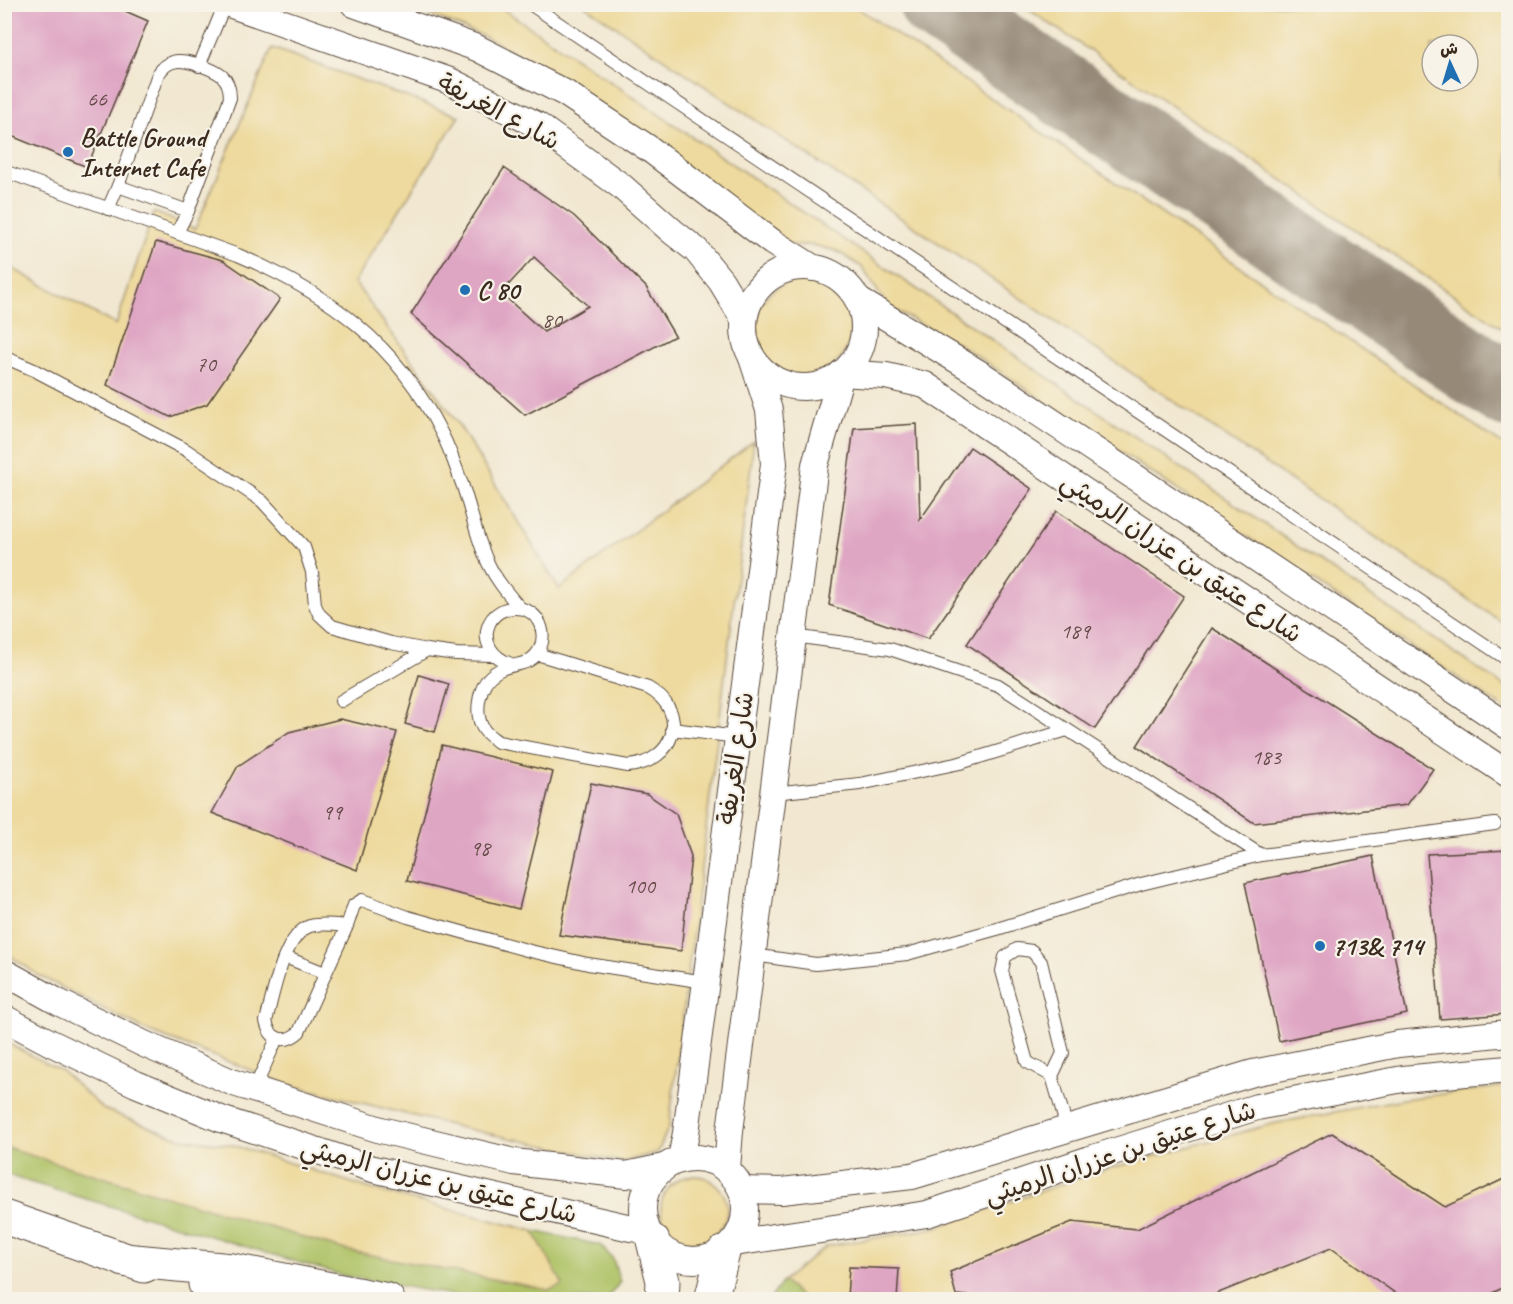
<svg xmlns="http://www.w3.org/2000/svg" width="1513" height="1304" viewBox="0 0 1513 1304" font-family="Caveat,'Playpen Sans Arabic',sans-serif">
  <style>
    .green { fill: #afc266; stroke: #757642; stroke-width: 1.5 }
    .sand { fill: #eeda9e; stroke: #94825e; stroke-width: 1.5; fill-rule: evenodd }
    .lines { fill: none; stroke-linecap: round; stroke-linejoin: round }
    .taxiway { stroke: #968978; stroke-width: 74 }
    .building { fill: #dfa6c4; fill-rule: evenodd }
    .service-casing { stroke: #564639; stroke-width: 14 }
    .minor-casing { stroke: #564639; stroke-width: 28 }
    .primary-casing { stroke: #564639; stroke-width: 35 }
    .service { stroke: #fff; stroke-width: 12 }
    .minor { stroke: #fff; stroke-width: 26 }
    .primary { stroke: #fff; stroke-width: 33 }
    .poi-dot { fill: #1f6fb2; stroke: #f7f3e8; stroke-width: 2 }
    .labels { text-anchor: middle; stroke-width: 4.5; stroke-linejoin: round; paint-order: stroke }
    .number-label { font-size: 22px; fill: #644948 }
    .street-label { font-size: 26px; fill: #3b2a1e; stroke: #f7f3e8 }
    .poi-label { font-size: 26px; font-weight: bold; fill: #3b2a1e; stroke: #f7f3e8; text-anchor: start }
  </style>
  <rect width="100%" height="100%" fill="#f7f3e8"/>
  <filter id="ink" filterUnits="userSpaceOnUse"><feTurbulence type="fractalNoise" baseFrequency=".0167" numOctaves="2"/><feDisplacementMap in="SourceGraphic" scale="12" xChannelSelector="R" yChannelSelector="G"/><feConvolveMatrix kernelMatrix="1 2 1 2 8 2 1 2 1" color-interpolation-filters="sRGB"/></filter>
  <filter id="wash" filterUnits="userSpaceOnUse"><feTurbulence type="fractalNoise" baseFrequency=".008" numOctaves="4" result="noise"/><feDisplacementMap in="SourceGraphic" scale="24" xChannelSelector="R" yChannelSelector="G"/><feGaussianBlur stdDeviation="1.35" result="paint"/><feColorMatrix in="noise" values="0 0 0 0 0 0 0 0 0 0 0 0 0 0 0 0 0 1.4 0 .05"/><feComposite in="paint" operator="in"/></filter>
  <g filter="url(#wash)">
    <rect width="100%" height="100%" fill="#f2e8d1"/>
    <g class="green">
      <path d="M 4,1146 L 23,1153 L 346,1250 L 549,1290 L 562,1284 L 533,1231 L 600,1245 L 613,1259 L 620,1282 L 607,1299 L 479,1300 L 341,1275 L 16,1178 L 5,1173 Z"/>
      <path d="M 783,1281 L 805,1299 L 770,1299 Z"/>
    </g>
    <g class="sand">
      <path d="M 406,5 L 497,5 L 1508,689 L 1508,711 L 956,342 L 888,307 L 862,267 L 837,251 L 813,245 L 791,245 L 558,75 L 488,38 Z"/>
      <path d="M 584,5 L 853,5 L 1508,448 L 1508,626 Z"/>
      <path d="M 1022,5 L 1508,5 L 1508,332 ZM 1432,45 L 1468,45 L 1468,81 L 1432,81 Z"/>
      <path d="M 272,48 L 459,116 L 354,282 L 459,425 L 559,589 L 754,441 L 669,1126 L 658,1152 L 622,1162 L 458,1127 L 287,1084 L 145,1030 L 38,975 L 5,952 L 4,264 L 116,325 L 154,212 L 195,229 Z"/>
      <circle cx="803" cy="328" r="48"/>
      <path d="M 5,1042 L 62,1071 L 103,1109 L 179,1138 L 233,1145 L 371,1189 L 533,1231 L 563,1285 L 549,1290 L 346,1250 L 23,1153 L 5,1146 Z"/>
      <path d="M 1508,1086 L 1508,1299 L 805,1300 L 783,1281 L 827,1246 L 934,1228 L 1097,1172 L 1272,1124 L 1403,1099 Z"/>
      <circle cx="694" cy="1209" r="33"/>
    </g>
    <g class="lines">
      <path class="taxiway" d="M 936,4 L 1508,391"/>
    </g>
    <g id="blocks">
      <g class="building">
        <path d="M 4,4 L 109,4 L 148,21 L 87,167 L 4,133 Z"/>
        <path d="M 504,168 L 574,216 L 646,287 L 675,336 L 525,415 L 411,314 ZM 534,257 L 588,306 L 544,332 L 501,293 Z"/>
        <path d="M 156,242 L 223,260 L 280,299 L 207,404 L 170,417 L 107,385 Z"/>
        <path d="M 917,424 L 920,520 L 970,447 L 1032,489 L 928,639 L 829,605 L 854,428 Z"/>
        <path d="M 1056,511 L 1184,596 L 1095,729 L 967,644 Z"/>
        <path d="M 1212,628 L 1433,769 L 1407,805 L 1254,823 L 1137,746 Z"/>
        <path d="M 419,675 L 449,684 L 435,732 L 405,724 Z"/>
        <path d="M 340,719 L 397,732 L 357,870 L 212,813 L 238,766 L 289,732 Z"/>
        <path d="M 442,745 L 553,772 L 519,909 L 407,881 Z"/>
        <path d="M 591,783 L 647,794 L 676,814 L 691,856 L 681,951 L 559,935 Z"/>
        <path d="M 1508,850 L 1508,1014 L 1440,1019 L 1427,854 Z"/>
        <path d="M 1373,856 L 1407,1014 L 1279,1041 L 1245,883 Z"/>
        <path d="M 1332,1133 L 1445,1207 L 1508,1177 L 1508,1285 L 1479,1300 L 1405,1300 L 1331,1248 L 1201,1300 L 1015,1300 L 956,1295 L 950,1272 L 1072,1222 L 1137,1229 Z"/>
        <path d="M 849,1267 L 899,1269 L 897,1300 L 847,1298 Z"/>
      </g>
    </g>
  </g>
  <g filter="url(#ink)">
    <use href="#blocks" fill-opacity="0" stroke="#564639" stroke-width="1.5"/>
    <g class="lines">
      <g class="service-casing">
        <g id="service">
          <path d="M 530,4 L 1508,660"/>
          <path d="M 199,66 L 225,4"/>
          <path d="M 4,171 L 238,255 C 329,294 397,343 442,434 C 450,449 455,465 461,481 C 471,508 476,538 488,563 C 496,580 508,594 520,608"/>
          <path d="M 118,186 L 188,211"/>
          <path d="M 108,209 L 118,186 L 158,74 C 163,68 166,64 173,62 C 184,58 214,69 222,76 C 229,82 230,90 230,98 L 188,211 L 177,233"/>
          <path d="M 4,357 L 34,370 L 186,450 L 262,501 L 304,547 L 312,572 L 315,605 L 319,614 L 332,626 L 391,643 L 427,650 L 456,654 L 493,655"/>
          <path d="M 793,636 L 890,649 L 998,685 L 1261,855"/>
          <path d="M 511,664 C 469,649 487,600 523,609 C 545,615 550,647 530,660 C 521,666 508,664 496,672 C 479,682 473,713 484,730 C 488,735 493,738 498,742 L 628,766 C 675,762 691,712 648,688 L 537,654"/>
          <path d="M 341,701 L 427,650"/>
          <path d="M 672,729 L 738,737"/>
          <path d="M 773,793 L 860,784 L 960,763 L 1067,730"/>
          <path d="M 347,926 C 336,925 322,923 310,926 C 283,935 273,996 266,1021 C 270,1040 284,1045 299,1032 L 347,926 L 354,905 L 362,900 L 408,917 L 530,951 L 588,964 L 705,982"/>
          <path d="M 753,955 L 816,964 L 907,954 L 997,929 L 1141,884 L 1261,855 L 1495,824"/>
          <path d="M 285,957 L 325,973"/>
          <path d="M 1052,1076 L 1027,1062 L 1002,971 L 1005,957 L 1017,949 L 1032,951 L 1041,962 L 1063,1053 L 1052,1076 L 1067,1128"/>
          <path d="M 254,1090 L 277,1038"/>
        </g>
      </g>
      <g class="minor-casing">
        <g id="minor">
          <path d="M 229,4 L 450,81 L 537,125 L 621,186 L 673,232 L 696,250 L 721,281 L 744,319"/>
          <path d="M 354,4 L 477,48 L 565,93 L 651,150 L 772,242 L 813,268"/>
          <circle cx="804" cy="327" r="60"/>
          <path d="M 858,300 L 982,375 L 1508,726"/>
          <path d="M 842,373 L 886,376 L 925,385 L 1508,774"/>
          <path d="M 4,972 L 58,1002 L 144,1044 L 234,1083 L 381,1130 L 514,1162 L 626,1175 L 664,1167"/>
          <path d="M 4,1018 L 51,1043 L 136,1084 L 221,1119 L 373,1169 L 631,1228 L 646,1230"/>
          <circle cx="694" cy="1209" r="51"/>
          <path d="M 681,1159 L 686,1133 L 774,464 L 769,410 L 752,358"/>
          <path d="M 727,1169 L 730,1131 L 815,465 L 841,375"/>
          <path d="M 742,1190 L 782,1191 L 912,1176 L 1253,1073 L 1398,1044 L 1508,1033"/>
          <path d="M 734,1243 L 927,1214 L 1090,1159 L 1257,1107 L 1403,1079 L 1508,1069"/>
        </g>
      </g>
      <g class="primary-casing">
        <g id="primary">
          <path d="M 4,1217 L 144,1266"/>
          <path d="M 653,1241 L 663,1281 L 662,1300"/>
          <path d="M 124,1260 L 232,1270 L 388,1300"/>
          <path d="M 205,1284 L 258,1300"/>
          <path d="M 711,1300 L 723,1253"/>
        </g>
      </g>
      <use href="#service" class="service"/>
      <use href="#minor" class="minor"/>
      <use href="#primary" class="primary"/>
    </g>
  </g>
  <g class="poi-dot">
    <circle cx="68" cy="152" r="6"/>
    <circle cx="465" cy="290" r="6"/>
    <circle cx="1320" cy="946" r="6"/>
  </g>
  <g class="labels">
    <g class="number-label">
      <text x="97" y="106">66</text>
      <text x="552" y="327">80</text>
      <text x="206" y="371">70</text>
      <text x="1075" y="638">189</text>
      <text x="1266" y="764">183</text>
      <text x="332" y="819">99</text>
      <text x="480" y="855">98</text>
      <text x="640" y="893">100</text>
    </g>
    <g class="street-label">
      <text transform="translate(499 111) rotate(28)" y="9">شارع الغريفة</text>
      <text transform="translate(1182 557) rotate(34)" y="9">شارع عتيق بن عزران الرميثي</text>
      <text transform="translate(735 758) rotate(-82)" y="9">شارع الغريفة</text>
      <text transform="translate(1120 1152) rotate(-18)" y="9">شارع عتيق بن عزران الرميثي</text>
      <text transform="translate(439 1180) rotate(14)" y="9">شارع عتيق بن عزران الرميثي</text>
    </g>
    <g class="poi-label">
      <text x="80" y="146">Battle Ground<tspan x="80" dy="30">Internet Cafe</tspan></text>
      <text x="477" y="299">C 80</text>
      <text x="1332" y="955">713&amp; 714</text>
    </g>
  </g>
  <rect width="1513" height="1304" fill="none" stroke="#f7f3e8" stroke-width="24"/>
  <g transform="translate(1450 63) rotate(356)"><circle r="28" fill="#f7f3e8" stroke="#aca397" stroke-width="1.5"/>
  <path d="M0-4.5L10 22L0 15L-10 22Z" fill="#1f6fb2"/>
  <text y="-9" font-size="16" font-weight="bold" text-anchor="middle" fill="#3b2a1e">ش</text>
  </g>
</svg>
